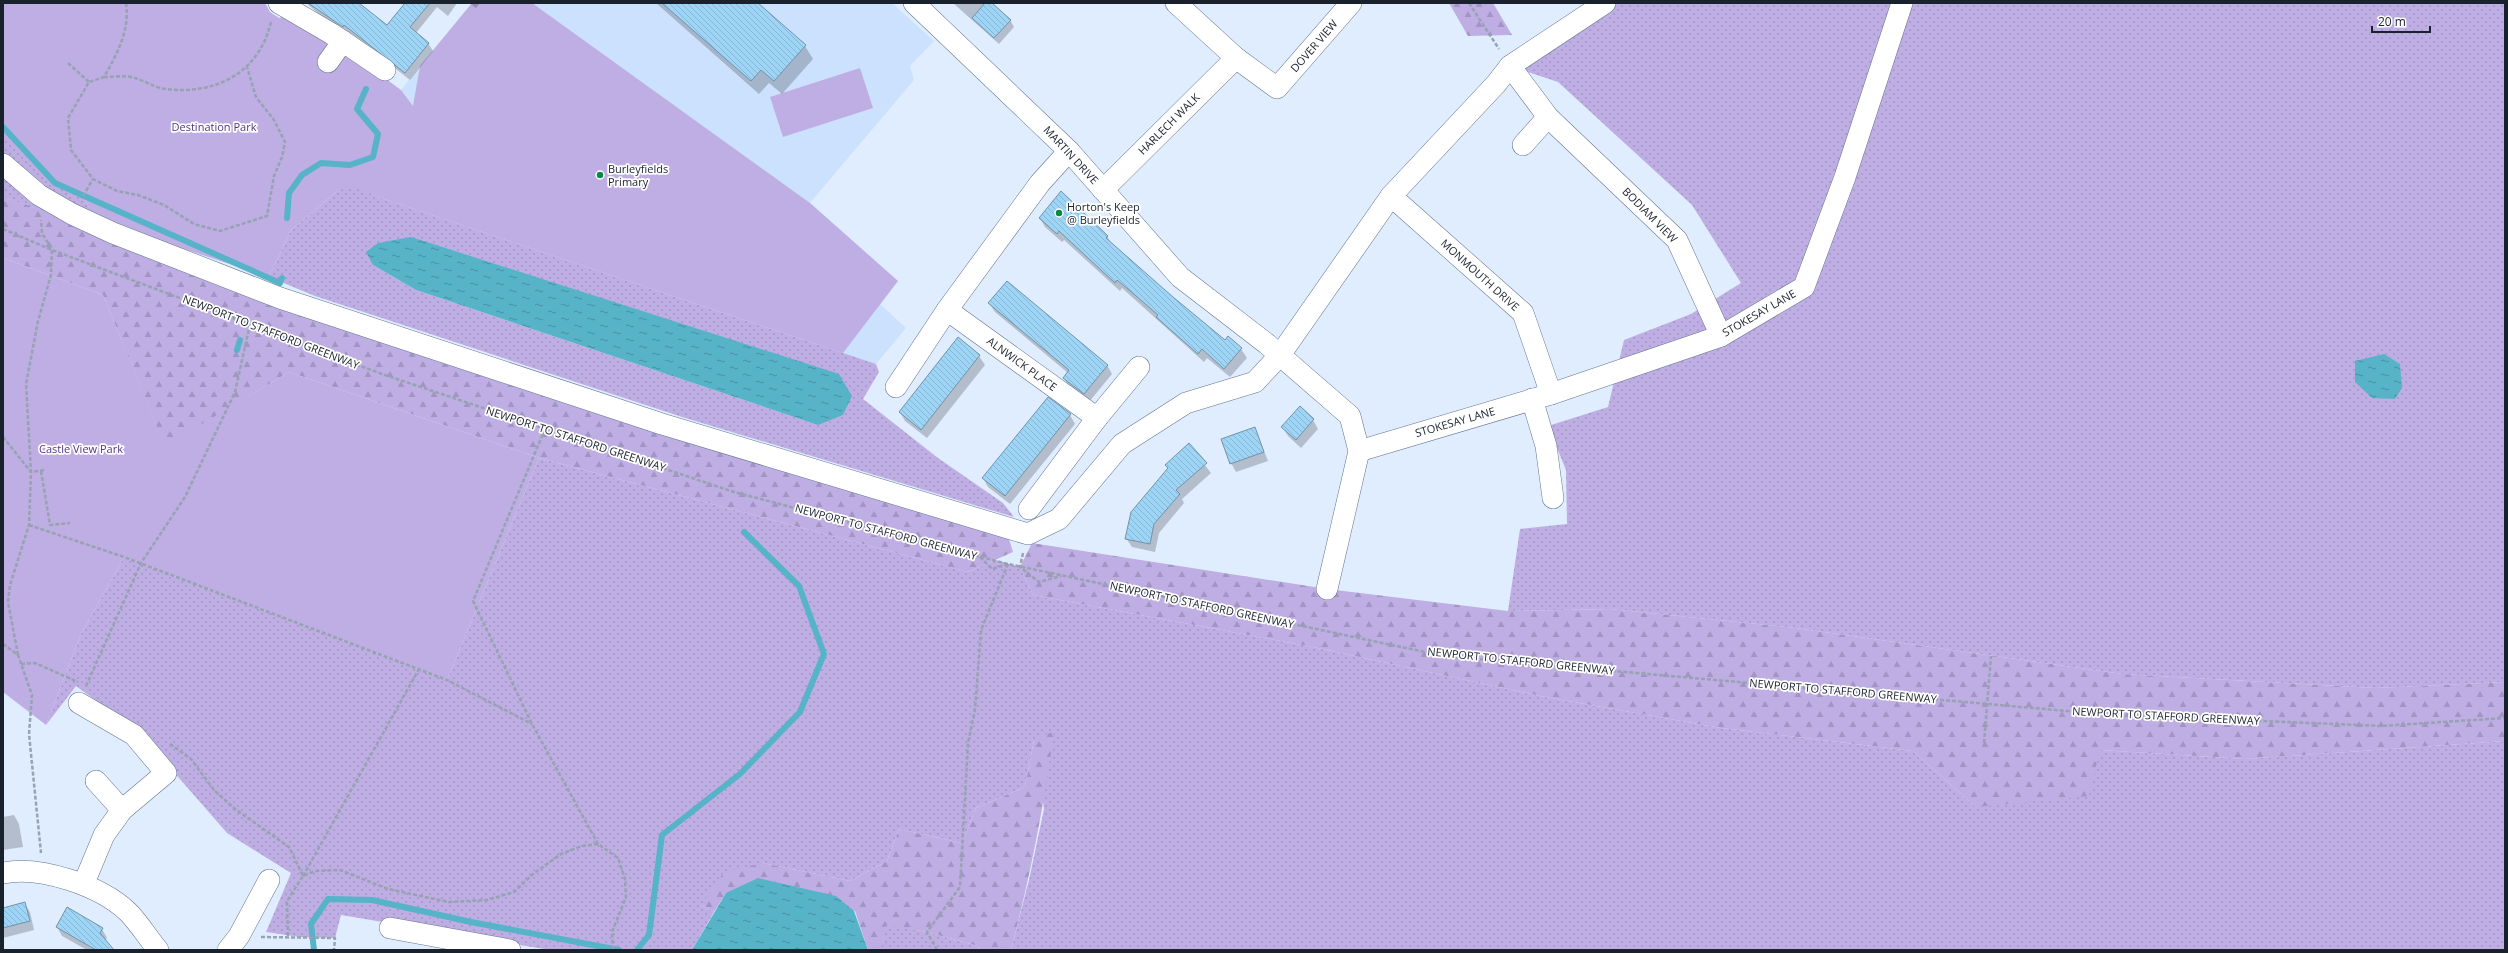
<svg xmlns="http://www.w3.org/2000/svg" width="2508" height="953" viewBox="0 0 2508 953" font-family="'Open Sans',sans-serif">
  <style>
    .built { fill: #cce1fe }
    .grass { fill: url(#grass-dots); fill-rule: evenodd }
    .forest { fill: url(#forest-firs) }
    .green { fill: #beaee3 }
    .water { fill: url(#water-ripples) }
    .shadow { fill: #0003 }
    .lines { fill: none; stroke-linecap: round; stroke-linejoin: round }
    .stream { stroke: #57b3c8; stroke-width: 6 }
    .building { fill: url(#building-back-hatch); stroke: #7293a7 }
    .minor-casing { stroke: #61758f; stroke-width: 22 }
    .path { stroke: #97a2b2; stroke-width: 2.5; stroke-dasharray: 4 2; stroke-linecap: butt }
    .minor { stroke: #fff; stroke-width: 21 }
    .path-bridge { stroke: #97a2b2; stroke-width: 2.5; stroke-dasharray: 4 2; stroke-linecap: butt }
    .poi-dot { fill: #0a8945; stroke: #fff; stroke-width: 1.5 }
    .labels { text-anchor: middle; stroke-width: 3.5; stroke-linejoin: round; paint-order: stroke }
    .street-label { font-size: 11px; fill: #19212c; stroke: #fff }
    .park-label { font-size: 11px; fill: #523580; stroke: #fff }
    .poi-label { font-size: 11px; fill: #19212c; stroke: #fff; text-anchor: start }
  </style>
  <defs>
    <pattern id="grass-dots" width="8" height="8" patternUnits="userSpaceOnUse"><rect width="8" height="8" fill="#beaee3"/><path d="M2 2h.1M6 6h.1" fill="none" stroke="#a395c3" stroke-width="1.8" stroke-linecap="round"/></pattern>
    <pattern id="forest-firs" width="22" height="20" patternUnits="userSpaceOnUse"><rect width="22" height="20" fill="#beaee3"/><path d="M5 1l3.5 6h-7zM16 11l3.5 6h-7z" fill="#a395c3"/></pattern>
    <pattern id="water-ripples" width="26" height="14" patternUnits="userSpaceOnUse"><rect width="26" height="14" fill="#57b3c8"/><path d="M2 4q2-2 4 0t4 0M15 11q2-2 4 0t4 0" fill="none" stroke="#4791a3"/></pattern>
    <pattern id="building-back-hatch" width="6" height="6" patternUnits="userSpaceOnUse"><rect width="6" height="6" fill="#9ed5f7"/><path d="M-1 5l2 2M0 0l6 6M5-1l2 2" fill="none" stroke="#88b7d4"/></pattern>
  </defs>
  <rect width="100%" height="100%" fill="#e0edff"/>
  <path class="built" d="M 472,3 L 892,3 L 934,41 L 910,66 L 914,80 L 810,203 L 898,281 L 880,304 L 906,328 L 876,364 L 384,199 L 413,106 L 401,90 Z"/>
  <g class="grass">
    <path d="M 1605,3 L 2505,3 L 2505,682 L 2375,688 L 2123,674 L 1788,627 L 1610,609 L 1508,611 L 1520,529 L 1567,524 L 1566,470 L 1548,426 L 1608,407 L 1624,340 L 1691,314 L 1741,283 L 1692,205 L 1558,82 L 1510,66 Z"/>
    <path d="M 3,127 L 55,183 L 83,196 L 92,213 L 71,221 L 3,197 Z"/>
    <path d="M 349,184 L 384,199 L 876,364 L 879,372 L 863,399 L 938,458 L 1003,503 L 1014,517 L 682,417 L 315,296 L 269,277 L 291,230 L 335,193 ZM 373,265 L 818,425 L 416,290 Z"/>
    <path d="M 539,458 L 968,572 L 995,560 L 1020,567 L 1033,595 L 1313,647 L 1545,697 L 1721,728 L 1913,751 L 1976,807 L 2100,750 L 2245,759 L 2505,741 L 2505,950 L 1011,950 L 1029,880 L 1044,809 L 1034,740 L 1025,787 L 976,808 L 962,843 L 899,829 L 887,861 L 850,881 L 763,863 L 701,905 L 714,912 L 692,950 L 550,950 L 341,915 L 335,938 L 300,937 L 266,932 L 291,873 L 227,833 L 138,731 L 76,686 L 46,725 L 81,634 L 124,557 L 447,680 Z"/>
    <path d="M 884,924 L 927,932 L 978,946 L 979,950 L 883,950 Z"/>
  </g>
  <g class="forest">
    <path d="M 1449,3 L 1493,3 L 1512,35 L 1468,36 Z"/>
    <path d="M 3,197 L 1007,533 L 1013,552 L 968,572 L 539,458 L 289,372 L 165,447 L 103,295 L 3,258 Z"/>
    <path d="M 1032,543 L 1327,589 L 1508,611 L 1610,609 L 1788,627 L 2123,674 L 2375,688 L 2505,682 L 2505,741 L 2245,759 L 2100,750 L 2089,796 L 1976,807 L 1913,751 L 1721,728 L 1545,697 L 1313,647 L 1033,595 L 1020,567 Z"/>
    <path d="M 1054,731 C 1044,806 1030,877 1011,950 L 979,950 L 978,946 L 927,932 L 885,925 L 883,950 L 868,950 L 855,911 L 726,893 L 714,912 L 701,905 L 724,872 L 763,863 L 850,881 L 887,861 L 899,829 L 962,843 L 976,808 L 1025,787 L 1034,740 Z"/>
  </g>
  <g class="green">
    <path d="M 3,3 L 265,3 L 270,12 L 279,18 L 289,15 L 345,54 L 352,54 L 401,90 L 413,106 L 420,66 L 472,3 L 532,3 L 810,203 L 898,281 L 843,353 L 384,199 L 349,185 L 335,193 L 291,230 L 269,277 L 169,244 L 92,213 L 83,196 L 55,183 L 3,127 Z"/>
    <path d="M 860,68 L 873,108 L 783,137 L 770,97 Z"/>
    <path d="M 3,258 L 103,295 L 165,446 L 289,372 L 539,458 L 447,680 L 124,557 L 81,634 L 46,725 L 3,692 Z"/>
  </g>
  <g class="water">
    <path d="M 411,237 L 839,374 L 852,396 L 843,415 L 818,425 L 416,290 L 373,265 L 366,252 L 378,243 Z"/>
    <path d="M 2384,354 L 2400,364 L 2402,388 L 2395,399 L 2372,398 L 2355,382 L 2355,361 Z"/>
    <path d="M 758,878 L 836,896 L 854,911 L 868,950 L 692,950 L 726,893 Z"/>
  </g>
  <g class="shadow">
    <path d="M 306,3 L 351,3 L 387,26 L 406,3 L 457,3 L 448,16 L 437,7 L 416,33 L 428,43 L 433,51 L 410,80 L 349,32 L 348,34 L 331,24 Z"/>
    <path d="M 469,3 L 480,3 L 476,8 Z"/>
    <path d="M 656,3 L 757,3 L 805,46 L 813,59 L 782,94 L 769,83 L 759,94 Z"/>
    <path d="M 953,3 L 990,3 L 1010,20 L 1014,27 L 999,44 Z"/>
    <path d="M 1040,218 L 1107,236 L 1112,245 L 1172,297 L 1225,341 L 1228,337 L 1241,349 L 1247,358 L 1230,377 L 1207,358 L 1204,362 L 1122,288 L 1120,291 L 1064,240 L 1062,242 L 1045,227 Z"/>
    <path d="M 989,303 L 1107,365 L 1112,374 L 1089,402 L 1069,387 L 1064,378 L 1068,373 L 995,312 Z"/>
    <path d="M 979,356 L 985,365 L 927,438 L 905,421 L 900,412 Z"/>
    <path d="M 1070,415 L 1075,424 L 1010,504 L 988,487 L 983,478 Z"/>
    <path d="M 1313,420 L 1318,429 L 1301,448 L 1288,436 L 1283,428 Z"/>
    <path d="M 1255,428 L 1268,461 L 1236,472 L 1231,463 Z"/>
    <path d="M 1189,445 L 1211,473 L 1182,499 L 1184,503 L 1159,533 L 1155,552 L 1132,547 L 1126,538 Z"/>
    <path d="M 14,815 L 19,824 L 23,847 L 3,850 L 3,817 Z"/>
    <path d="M 24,903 L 30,912 L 34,930 L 3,938 L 3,909 Z"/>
    <path d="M 57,927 L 102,929 L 107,938 L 105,941 L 112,950 L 87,950 L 62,936 Z"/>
  </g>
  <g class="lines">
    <g class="stream">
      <path d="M 3,127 L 55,183 L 280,283 L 282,278"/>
      <path d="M 287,218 L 289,193 L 302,175 L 321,163 L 350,165 L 373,157 L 378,134 L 357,109 L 366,89"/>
      <path d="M 237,350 L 240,340"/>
      <path d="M 314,950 L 311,924 L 328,899 L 372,900 L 471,922 L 619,950"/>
      <path d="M 637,950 L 649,935 L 662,835 L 740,774 L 800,712 L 824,654 L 799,586 L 744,532"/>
    </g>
  </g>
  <g class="building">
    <path d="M 308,3 L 359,3 L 387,25 L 405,3 L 430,3 L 410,27 L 429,43 L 405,73 L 344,25 L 343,27 Z"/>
    <path d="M 662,3 L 758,3 L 806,45 L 774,81 L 761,70 L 751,81 Z"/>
    <path d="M 985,3 L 992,3 L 1011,20 L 994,38 L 972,18 Z"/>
    <path d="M 1061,191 L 1108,236 L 1106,238 L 1173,297 L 1225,340 L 1228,336 L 1242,348 L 1224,369 L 1202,349 L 1198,354 L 1156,317 L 1158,315 L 1135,295 L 1117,280 L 1115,283 L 1059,231 L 1057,234 L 1039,218 Z"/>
    <path d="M 1007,281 L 1108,365 L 1084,394 L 1063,378 L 1069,370 L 988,303 Z"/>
    <path d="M 958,337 L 980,355 L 921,430 L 899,412 Z"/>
    <path d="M 1048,397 L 1071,414 L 1005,496 L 982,478 Z"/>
    <path d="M 1300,406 L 1314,419 L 1296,440 L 1281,427 Z"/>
    <path d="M 1255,427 L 1264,452 L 1230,464 L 1221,439 Z"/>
    <path d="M 1189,443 L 1207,463 L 1176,490 L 1180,494 L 1154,524 L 1150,544 L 1125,539 L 1131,512 L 1168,468 L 1165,465 Z"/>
    <path d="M 25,902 L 30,921 L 3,928 L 3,908 Z"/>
    <path d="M 67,907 L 103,928 L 100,933 L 114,950 L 96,950 L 56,927 Z"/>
  </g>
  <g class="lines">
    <g class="minor-casing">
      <g id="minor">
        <path d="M 279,3 L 332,34 L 385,70"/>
        <path d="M 914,3 L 1069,151 L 1180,277 L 1267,344 L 1350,416 L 1359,451 L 1327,589"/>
        <path d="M 1176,3 L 1236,58 L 1277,88 L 1351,3"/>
        <path d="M 328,62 L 343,41"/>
        <path d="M 1510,66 L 1548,117 L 1677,240 L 1721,336"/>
        <path d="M 1523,145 L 1548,117"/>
        <path d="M 3,164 L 39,195 L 72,214 L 113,233 L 280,298 L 662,424 L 1028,534 L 1059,519 L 1122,444 L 1186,403 L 1255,382 L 1280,355 L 1391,196 L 1496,84 L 1510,66 L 1605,3"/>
        <path d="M 1103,190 L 1236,58"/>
        <path d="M 1391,196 L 1523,313 L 1551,394"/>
        <path d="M 947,310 L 1097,418"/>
        <path d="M 896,387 L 947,310 L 1040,183 L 1069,151"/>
        <path d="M 1532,399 L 1546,446 L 1553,498"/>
        <path d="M 1359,451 L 1551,394 L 1721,336 L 1804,287 L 1845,177 L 1902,3"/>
        <path d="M 1029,509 L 1097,418 L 1139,367"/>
        <path d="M 79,703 L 134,735 L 166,773 L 122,810 L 104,835 L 84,883"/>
        <path d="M 96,781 L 122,810"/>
        <path d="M 3,873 C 40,865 101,886 128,912 C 139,923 148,938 158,950"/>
        <path d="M 390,928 L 510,950"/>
        <path d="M 228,950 L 239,936 L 269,880"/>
      </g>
    </g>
    <g class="path">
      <path d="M 126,3 C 130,31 117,54 104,77 L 89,82 L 68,118 L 71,150 L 93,179 L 117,191 L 138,195 L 164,205 L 194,224 L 220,231 L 267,216 L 274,176 L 282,157 L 285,142 L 274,120 L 256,97 L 247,67"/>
      <path d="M 1469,3 L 1499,49"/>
      <path d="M 68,63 L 89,82"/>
      <path d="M 104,77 C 114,77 126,75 135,78 C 145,81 156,88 166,89 C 216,95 259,73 271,22"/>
      <path d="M 83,196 L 93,179"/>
      <path d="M 3,229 L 52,250 L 382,374 L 734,492 L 1008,564 L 1444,656 L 2101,714 L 2380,726 L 2505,718"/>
      <path d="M 545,429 L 473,601 L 532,724 L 598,844"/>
      <path d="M 3,437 L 31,472 L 45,470"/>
      <path d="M 41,471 L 50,525 L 70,523"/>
      <path d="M 29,525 L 124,557 L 447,680 L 532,724"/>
      <path d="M 1023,553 L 1020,567 L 1039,582 L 1061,576"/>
      <path d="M 980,557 L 992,569 L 1008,564"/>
      <path d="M 3,644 L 18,655 L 32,695 L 29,734 L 41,853"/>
      <path d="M 18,655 L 8,602 L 10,585 L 29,525 L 31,472 L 26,384 L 38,321 L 51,275 L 52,250 L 42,233 L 41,220"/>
      <path d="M 21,664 L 35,663 L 78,682"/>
      <path d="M 86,686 L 141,563 L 185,497 L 235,392 L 250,324"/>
      <path d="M 170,744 L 191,759 L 214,790 L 235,809 L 289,847 L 303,876"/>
      <path d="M 303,876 L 419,669"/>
      <path d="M 288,936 L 287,901 L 303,876 L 315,871 L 340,870 L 388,889 L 449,902 L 487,900 L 514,892 L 533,874 L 561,854 L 582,846 L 598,844 L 618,858 L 625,879 L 626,897 L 612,932 L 613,950"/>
      <path d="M 261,937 L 335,938 L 334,950"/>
      <path d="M 937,950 L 927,932 L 960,887 L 968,743 L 975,710 L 981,630 L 1008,564"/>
    </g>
    <use href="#minor" class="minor"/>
    <path class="path-bridge" d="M 1984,743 L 1991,656"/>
  </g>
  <g class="poi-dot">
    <circle cx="600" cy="175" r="4"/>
    <circle cx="1059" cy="213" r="4"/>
  </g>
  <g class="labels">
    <g class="street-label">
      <text transform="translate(1314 46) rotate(-49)" y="4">DOVER VIEW</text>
      <text transform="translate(1169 124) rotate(-45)" y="4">HARLECH WALK</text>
      <text transform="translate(1071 155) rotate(47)" y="4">MARTIN DRIVE</text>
      <text transform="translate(1650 215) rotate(45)" y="4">BODIAM VIEW</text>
      <text transform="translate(1480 275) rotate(42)" y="4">MONMOUTH DRIVE</text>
      <text transform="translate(1759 313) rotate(-30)" y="4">STOKESAY LANE</text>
      <text transform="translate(271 332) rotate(21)" y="4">NEWPORT TO STAFFORD GREENWAY</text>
      <text transform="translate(1022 364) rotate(36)" y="4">ALNWICK PLACE</text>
      <text transform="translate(1455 422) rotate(-16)" y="4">STOKESAY LANE</text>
      <text transform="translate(576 439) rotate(18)" y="4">NEWPORT TO STAFFORD GREENWAY</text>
      <text transform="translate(886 532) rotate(15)" y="4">NEWPORT TO STAFFORD GREENWAY</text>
      <text transform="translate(1202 605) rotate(12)" y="4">NEWPORT TO STAFFORD GREENWAY</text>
      <text transform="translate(1521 661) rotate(6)" y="4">NEWPORT TO STAFFORD GREENWAY</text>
      <text transform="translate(1843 691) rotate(5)" y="4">NEWPORT TO STAFFORD GREENWAY</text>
      <text transform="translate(2166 716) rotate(3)" y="4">NEWPORT TO STAFFORD GREENWAY</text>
    </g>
    <g class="park-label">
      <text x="214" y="131">Destination Park</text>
      <text x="81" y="453">Castle View Park</text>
    </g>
    <g class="poi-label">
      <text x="608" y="173">Burleyfields<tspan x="608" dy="13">Primary</tspan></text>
      <text x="1067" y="211">Horton's Keep<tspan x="1067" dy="13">@ Burleyfields</tspan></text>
    </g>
  </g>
  <rect width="2508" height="953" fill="none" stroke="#19212c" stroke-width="8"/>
  <path d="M2372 26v6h58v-6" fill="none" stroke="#19212c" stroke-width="2"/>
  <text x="2378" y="26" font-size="12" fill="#19212c" stroke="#ffffff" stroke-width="3" paint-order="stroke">20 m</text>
</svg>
